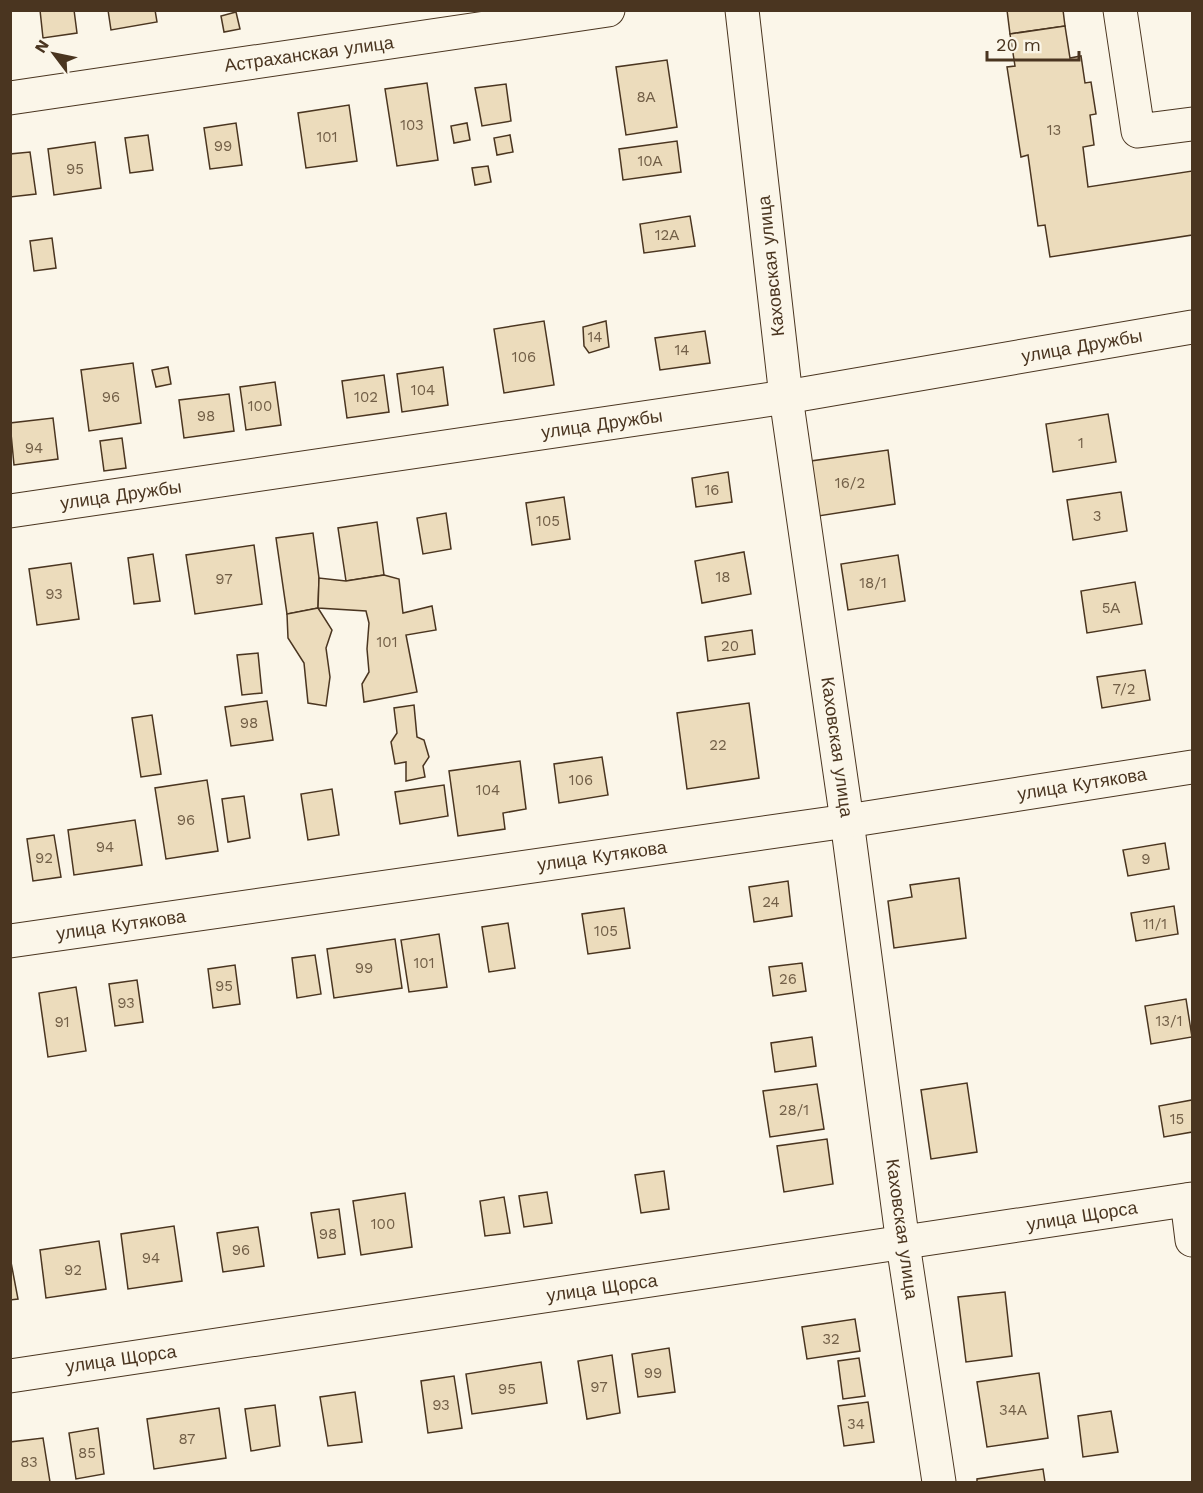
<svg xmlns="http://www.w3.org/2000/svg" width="1203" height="1493" viewBox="0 0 1203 1493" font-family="'Work Sans',sans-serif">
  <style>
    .building { fill: #ecdcbc; stroke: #4a3520; stroke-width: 1.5 }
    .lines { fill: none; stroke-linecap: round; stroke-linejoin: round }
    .minor-casing { stroke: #4a3520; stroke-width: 35 }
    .minor { stroke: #fbf6e9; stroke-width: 33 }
    .labels { text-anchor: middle; stroke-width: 4.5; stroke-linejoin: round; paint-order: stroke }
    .number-label { font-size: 15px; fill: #725f47 }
    .street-label { font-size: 18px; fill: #4a3520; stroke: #fbf6e9 }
  </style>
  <rect width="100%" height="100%" fill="#fbf6e9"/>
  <g class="building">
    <path d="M 40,10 L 74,10 L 77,33 L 43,38 Z"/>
    <path d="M 108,10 L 155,10 L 157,22 L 111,30 Z"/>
    <path d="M 1007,10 L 1063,10 L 1065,26 L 1010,34 Z"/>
    <path d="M 236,12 L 240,29 L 224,32 L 221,16 Z"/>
    <path d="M 1065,26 L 1070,58 L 1081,56 L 1085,83 L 1091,82 L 1096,114 L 1090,115 L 1094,145 L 1083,147 L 1088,187 L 1192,171 L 1192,235 L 1050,257 L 1045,225 L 1038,226 L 1028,155 L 1021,157 L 1007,67 L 1015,66 L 1010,34 Z"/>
    <path d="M 667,60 L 677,127 L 626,135 L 616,67 Z"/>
    <path d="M 427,83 L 438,160 L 397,166 L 385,89 Z"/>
    <path d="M 506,84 L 511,121 L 482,126 L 475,88 Z"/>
    <path d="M 349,105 L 357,161 L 306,168 L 298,113 Z"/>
    <path d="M 236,123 L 242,165 L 210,169 L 204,128 Z"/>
    <path d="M 467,123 L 470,140 L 454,143 L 451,126 Z"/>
    <path d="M 148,135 L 153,170 L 130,173 L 125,138 Z"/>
    <path d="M 510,135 L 513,152 L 497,155 L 494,138 Z"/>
    <path d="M 677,141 L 681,172 L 623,180 L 619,149 Z"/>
    <path d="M 95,142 L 101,188 L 54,195 L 48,149 Z"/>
    <path d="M 30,152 L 36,194 L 10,197 L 10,154 Z"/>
    <path d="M 488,166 L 491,182 L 475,185 L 472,168 Z"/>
    <path d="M 690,216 L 695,246 L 644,253 L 640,224 Z"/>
    <path d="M 52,238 L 56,268 L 34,271 L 30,241 Z"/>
    <path d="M 544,321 L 554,385 L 504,393 L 494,329 Z"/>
    <path d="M 606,321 L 609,347 L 589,353 L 584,346 L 583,327 Z"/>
    <path d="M 705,331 L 710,363 L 660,370 L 655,338 Z"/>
    <path d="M 133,363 L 141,423 L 89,431 L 81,370 Z"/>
    <path d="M 168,367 L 171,384 L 156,387 L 152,370 Z"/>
    <path d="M 443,367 L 448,405 L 402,412 L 397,374 Z"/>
    <path d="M 384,375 L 389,412 L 347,418 L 342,381 Z"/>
    <path d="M 275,382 L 281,425 L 246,430 L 240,387 Z"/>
    <path d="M 229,394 L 234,431 L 184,438 L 179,400 Z"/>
    <path d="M 1108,414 L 1116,462 L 1053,472 L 1046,424 Z"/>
    <path d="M 53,418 L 58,459 L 14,465 L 10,423 Z"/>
    <path d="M 122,438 L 126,468 L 104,471 L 100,441 Z"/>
    <path d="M 888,450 L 895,504 L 812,517 L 804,462 Z"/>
    <path d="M 728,472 L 732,502 L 696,507 L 692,478 Z"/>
    <path d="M 1121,492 L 1127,531 L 1073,540 L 1067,500 Z"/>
    <path d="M 564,497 L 570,539 L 532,545 L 526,503 Z"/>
    <path d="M 446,513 L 451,549 L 423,554 L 417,518 Z"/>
    <path d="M 377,522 L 384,575 L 346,581 L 338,528 Z"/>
    <path d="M 313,533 L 319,578 L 318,608 L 287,614 L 276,538 Z"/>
    <path d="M 254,545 L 262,604 L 195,614 L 186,555 Z"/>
    <path d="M 744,552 L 751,594 L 702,603 L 695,561 Z"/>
    <path d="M 153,554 L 160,601 L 134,604 L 128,558 Z"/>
    <path d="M 898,555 L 905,601 L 848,610 L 841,564 Z"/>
    <path d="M 71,563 L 79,619 L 37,625 L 29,569 Z"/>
    <path d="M 384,575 L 399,579 L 403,613 L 432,606 L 436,630 L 406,635 L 417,692 L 364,702 L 362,684 L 369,672 L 367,649 L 369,623 L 366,611 L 318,608 L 319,578 L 346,581 Z"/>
    <path d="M 1135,582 L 1142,624 L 1087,633 L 1081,591 Z"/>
    <path d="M 318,608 L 332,630 L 326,648 L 330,677 L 326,706 L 308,703 L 304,663 L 288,638 L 287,614 Z"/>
    <path d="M 752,630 L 755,654 L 708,661 L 705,637 Z"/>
    <path d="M 258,653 L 262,693 L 242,695 L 237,655 Z"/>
    <path d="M 1145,670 L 1150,700 L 1102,708 L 1097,677 Z"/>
    <path d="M 267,701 L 273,740 L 231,746 L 225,707 Z"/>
    <path d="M 749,703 L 759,778 L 687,789 L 677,713 Z"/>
    <path d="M 414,705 L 417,737 L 424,740 L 429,757 L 423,766 L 425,777 L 406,781 L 406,762 L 395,764 L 391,742 L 397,733 L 394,708 Z"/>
    <path d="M 152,715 L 161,774 L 141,777 L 132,718 Z"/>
    <path d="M 602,757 L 608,795 L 559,803 L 554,764 Z"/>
    <path d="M 520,761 L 526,809 L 503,813 L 505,829 L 458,836 L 449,771 Z"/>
    <path d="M 207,780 L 218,851 L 166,859 L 155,788 Z"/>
    <path d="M 444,785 L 448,816 L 400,824 L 395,792 Z"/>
    <path d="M 332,789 L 339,835 L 308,840 L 301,794 Z"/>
    <path d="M 244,796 L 250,838 L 228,842 L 222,799 Z"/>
    <path d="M 135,820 L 142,865 L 74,875 L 68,830 Z"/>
    <path d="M 54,835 L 61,877 L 33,881 L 27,839 Z"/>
    <path d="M 1165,843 L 1169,869 L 1128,876 L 1123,850 Z"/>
    <path d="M 959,878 L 966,938 L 894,948 L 888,901 L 912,897 L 910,885 Z"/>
    <path d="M 788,881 L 792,916 L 754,922 L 749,887 Z"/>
    <path d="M 1174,906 L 1178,934 L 1136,941 L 1131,913 Z"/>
    <path d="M 624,908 L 630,948 L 588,954 L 582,914 Z"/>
    <path d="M 508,923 L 515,968 L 489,972 L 482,927 Z"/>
    <path d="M 439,934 L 447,987 L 409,992 L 401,940 Z"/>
    <path d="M 395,939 L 402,988 L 334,998 L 327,949 Z"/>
    <path d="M 315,955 L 321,994 L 297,998 L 292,958 Z"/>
    <path d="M 802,963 L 806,991 L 773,996 L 769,967 Z"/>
    <path d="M 235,965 L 240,1004 L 213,1008 L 208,969 Z"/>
    <path d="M 137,980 L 143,1022 L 115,1026 L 109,984 Z"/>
    <path d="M 76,987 L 86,1051 L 48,1057 L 39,993 Z"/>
    <path d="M 1186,999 L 1192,1037 L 1151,1044 L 1145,1006 Z"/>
    <path d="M 812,1037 L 816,1066 L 775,1072 L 771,1043 Z"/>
    <path d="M 967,1083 L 977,1152 L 931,1159 L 921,1090 Z"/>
    <path d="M 817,1084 L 824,1129 L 770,1137 L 763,1091 Z"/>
    <path d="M 1192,1100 L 1192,1132 L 1164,1137 L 1159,1106 Z"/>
    <path d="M 827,1139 L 833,1184 L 784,1192 L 777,1146 Z"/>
    <path d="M 664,1171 L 669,1209 L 641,1213 L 635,1175 Z"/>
    <path d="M 547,1192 L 552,1223 L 524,1227 L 519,1196 Z"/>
    <path d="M 405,1193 L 412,1247 L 361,1255 L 353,1201 Z"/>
    <path d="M 504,1197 L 510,1233 L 485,1236 L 480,1201 Z"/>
    <path d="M 339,1209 L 345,1254 L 318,1258 L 311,1213 Z"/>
    <path d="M 174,1226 L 182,1281 L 128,1289 L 121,1234 Z"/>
    <path d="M 258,1227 L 264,1266 L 223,1272 L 217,1233 Z"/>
    <path d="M 99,1241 L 106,1289 L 46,1298 L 40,1250 Z"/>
    <path d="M 10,1257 L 18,1299 L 10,1300 Z"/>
    <path d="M 1005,1292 L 1012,1356 L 966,1362 L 958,1297 Z"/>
    <path d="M 855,1319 L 860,1351 L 807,1359 L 802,1327 Z"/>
    <path d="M 669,1348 L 675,1392 L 638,1397 L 632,1354 Z"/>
    <path d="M 612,1355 L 620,1413 L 587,1419 L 578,1361 Z"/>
    <path d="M 859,1358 L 865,1396 L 843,1399 L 838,1361 Z"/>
    <path d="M 541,1362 L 547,1403 L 472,1414 L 466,1374 Z"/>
    <path d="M 1039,1373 L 1048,1438 L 987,1447 L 977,1382 Z"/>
    <path d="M 454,1376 L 462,1428 L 428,1433 L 421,1381 Z"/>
    <path d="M 355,1392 L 362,1442 L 328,1446 L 320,1397 Z"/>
    <path d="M 868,1402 L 874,1442 L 844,1446 L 838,1406 Z"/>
    <path d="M 275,1405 L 280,1446 L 251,1451 L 245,1409 Z"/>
    <path d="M 219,1408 L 226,1458 L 154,1469 L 147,1419 Z"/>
    <path d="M 1111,1411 L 1118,1452 L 1083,1457 L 1078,1416 Z"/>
    <path d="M 98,1428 L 104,1474 L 76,1479 L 69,1433 Z"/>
    <path d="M 43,1438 L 50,1482 L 10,1482 L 10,1442 Z"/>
    <path d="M 1043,1469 L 1045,1482 L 977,1482 L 977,1479 Z"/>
  </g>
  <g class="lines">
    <g class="minor-casing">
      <g id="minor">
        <path d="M 742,10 L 786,397 L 847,821 L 903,1244 L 939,1482"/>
        <path d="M 1120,10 L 1138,131 L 1192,124"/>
        <path d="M 10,98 L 608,10"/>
        <path d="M 10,511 L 786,397 L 1192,327"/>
        <path d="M 10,941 L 847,821 L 1192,767"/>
        <path d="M 1187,1200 L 1192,1240"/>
        <path d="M 10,1376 L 1192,1199"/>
      </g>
    </g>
    <use href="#minor" class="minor"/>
  </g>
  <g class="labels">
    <g class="number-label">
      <text x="646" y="102">8А</text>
      <text x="412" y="130">103</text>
      <text x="1054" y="135">13</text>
      <text x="327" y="142">101</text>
      <text x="223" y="151">99</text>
      <text x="650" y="166">10А</text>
      <text x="75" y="174">95</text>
      <text x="667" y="240">12А</text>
      <text x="595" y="342">14</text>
      <text x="682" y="355">14</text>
      <text x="524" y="362">106</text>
      <text x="423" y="395">104</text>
      <text x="111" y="402">96</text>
      <text x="366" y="402">102</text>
      <text x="260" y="411">100</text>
      <text x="206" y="421">98</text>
      <text x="1081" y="448">1</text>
      <text x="34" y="453">94</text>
      <text x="850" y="488">16/2</text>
      <text x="712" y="495">16</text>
      <text x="1097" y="521">3</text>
      <text x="548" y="526">105</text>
      <text x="723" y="582">18</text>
      <text x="224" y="584">97</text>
      <text x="873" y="588">18/1</text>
      <text x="54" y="599">93</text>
      <text x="1111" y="613">5А</text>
      <text x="387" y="647">101</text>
      <text x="730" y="651">20</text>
      <text x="1124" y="694">7/2</text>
      <text x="249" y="728">98</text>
      <text x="718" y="750">22</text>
      <text x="581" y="785">106</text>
      <text x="488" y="795">104</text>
      <text x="186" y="825">96</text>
      <text x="105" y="852">94</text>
      <text x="44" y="863">92</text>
      <text x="1146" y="864">9</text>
      <text x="771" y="907">24</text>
      <text x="1155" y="929">11/1</text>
      <text x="606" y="936">105</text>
      <text x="424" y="968">101</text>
      <text x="364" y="973">99</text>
      <text x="788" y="984">26</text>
      <text x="224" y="991">95</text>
      <text x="126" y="1008">93</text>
      <text x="1169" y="1026">13/1</text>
      <text x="62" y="1027">91</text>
      <text x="794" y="1115">28/1</text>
      <text x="1177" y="1124">15</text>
      <text x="383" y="1229">100</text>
      <text x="328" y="1239">98</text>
      <text x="241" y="1255">96</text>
      <text x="151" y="1263">94</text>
      <text x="73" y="1275">92</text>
      <text x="831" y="1344">32</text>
      <text x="653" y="1378">99</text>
      <text x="599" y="1392">97</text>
      <text x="507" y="1394">95</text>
      <text x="441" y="1410">93</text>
      <text x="1013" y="1415">34А</text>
      <text x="856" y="1429">34</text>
      <text x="187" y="1444">87</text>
      <text x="87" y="1458">85</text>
      <text x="29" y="1467">83</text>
    </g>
    <g class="street-label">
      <text transform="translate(309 54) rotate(-8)" y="6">Астраханская улица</text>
      <text transform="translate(771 266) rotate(-96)" y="6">Каховская улица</text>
      <text transform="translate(1082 346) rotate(-10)" y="6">улица Дружбы</text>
      <text transform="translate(602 424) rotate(-8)" y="6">улица Дружбы</text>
      <text transform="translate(121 495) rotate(-8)" y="6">улица Дружбы</text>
      <text transform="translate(837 747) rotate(82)" y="6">Каховская улица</text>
      <text transform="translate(1082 784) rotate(-9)" y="6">улица Кутякова</text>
      <text transform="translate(602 856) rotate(-8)" y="6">улица Кутякова</text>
      <text transform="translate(121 925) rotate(-8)" y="6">улица Кутякова</text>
      <text transform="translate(1082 1216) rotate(-9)" y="6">улица Щорса</text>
      <text transform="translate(902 1229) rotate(82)" y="6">Каховская улица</text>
      <text transform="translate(602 1288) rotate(-8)" y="6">улица Щорса</text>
      <text transform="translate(121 1359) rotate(-8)" y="6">улица Щорса</text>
    </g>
  </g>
  <rect width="1203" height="1493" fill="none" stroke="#4a3520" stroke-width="24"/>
  <g transform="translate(54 54) rotate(302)" stroke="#fbf6e9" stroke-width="4.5" paint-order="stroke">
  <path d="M0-4.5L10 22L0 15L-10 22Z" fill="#4a3520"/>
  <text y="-9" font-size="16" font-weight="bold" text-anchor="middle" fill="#4a3520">N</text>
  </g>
  <path d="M987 51v9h92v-9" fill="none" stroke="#4a3520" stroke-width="3"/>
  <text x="996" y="51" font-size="18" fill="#4a3520" stroke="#fbf6e9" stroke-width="4.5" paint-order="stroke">20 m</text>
</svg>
